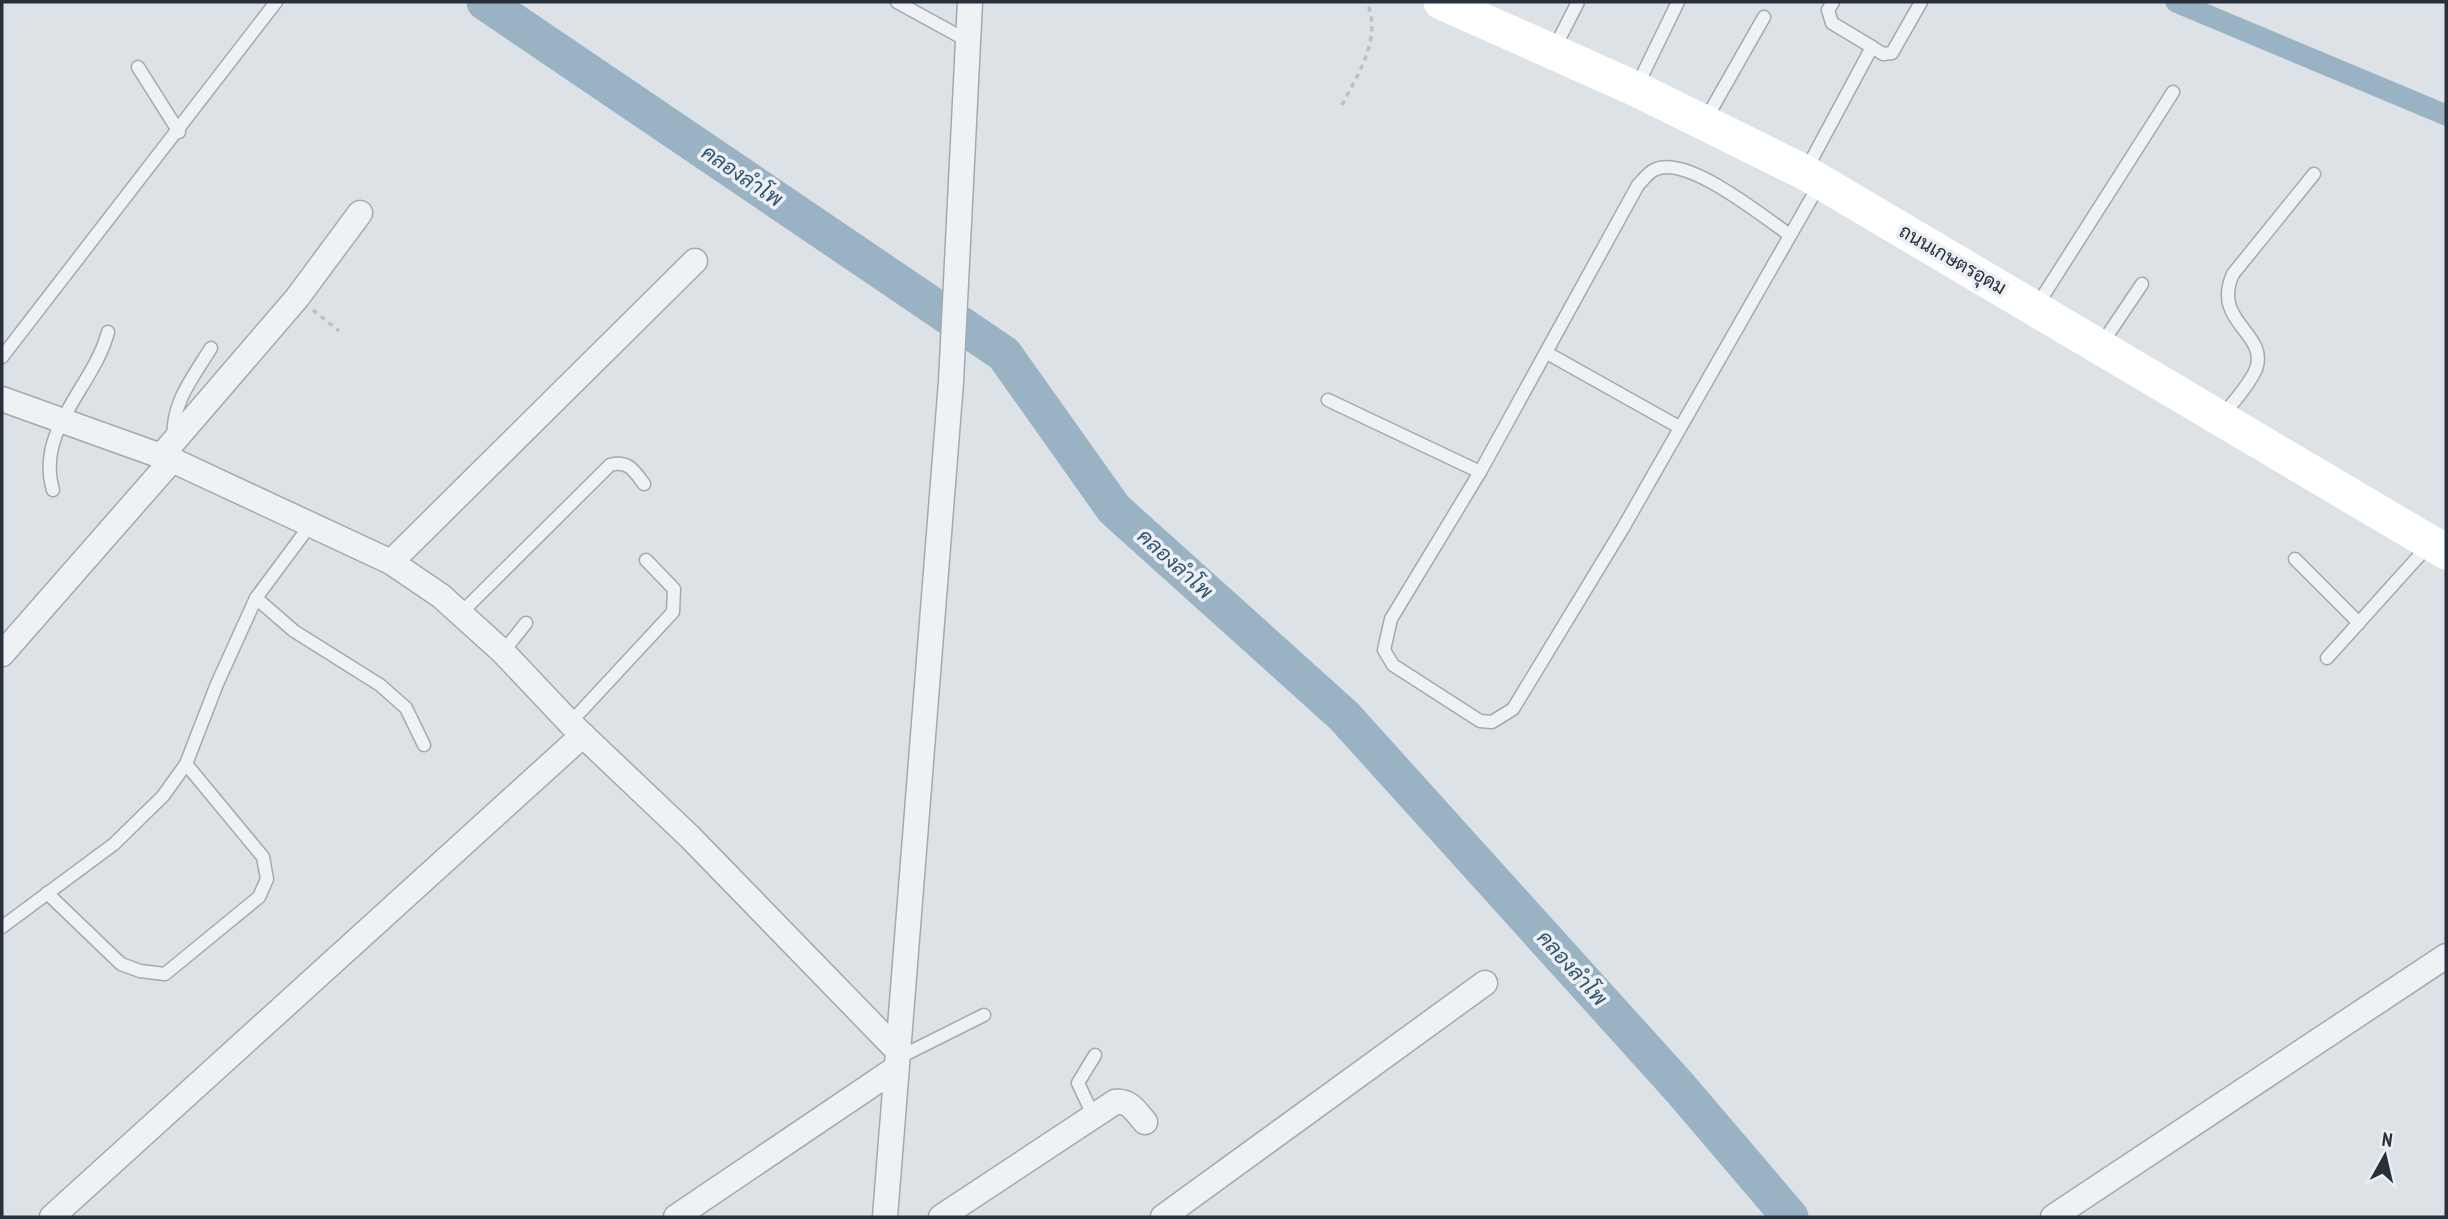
<svg xmlns="http://www.w3.org/2000/svg" width="2448" height="1219" viewBox="0 0 2448 1219" font-family="'PT Sans Narrow',Sarabun,sans-serif">
  <style>
    .lines { fill: none; stroke-linecap: round; stroke-linejoin: round }
    .canal { stroke: #99b3c5; stroke-width: 21 }
    .river { stroke: #99b3c5; stroke-width: 37 }
    .lane-casing { stroke: #a3a9b0; stroke-width: 15 }
    .street-casing { stroke: #a3a9b0; stroke-width: 27 }
    .path { stroke: #bbc0c5; stroke-width: 3.5; stroke-dasharray: 5 5; stroke-linecap: butt }
    .lane { stroke: #eff2f5; stroke-width: 12 }
    .street { stroke: #eff2f5; stroke-width: 24 }
    .secondary { stroke: #fff; stroke-width: 35 }
    .labels { text-anchor: middle; stroke-width: 7; stroke-linejoin: round; paint-order: stroke }
    .street-label { font-size: 19px; fill: #27313c; stroke: #ecf0f4 }
    .water-label { font-size: 21px; font-style: italic; fill: #34546d; stroke: #ecf0f4 }
  </style>
  <rect width="100%" height="100%" fill="#dde2e6"/>
  <g class="lines">
    <path class="canal" d="M 2176,2 L 2446,115"/>
    <path class="river" d="M 485,2 L 1004,354 L 1114,509 L 1344,716 L 1680,1088 L 1790,1217"/>
    <g class="lane-casing">
      <g id="lane">
        <path d="M 897,2 L 968,41"/>
        <path d="M 1872,47 L 1883,54 L 1892,53 L 1921,2"/>
        <path d="M 1553,51 L 1578,2"/>
        <path d="M 138,67 L 179,132"/>
        <path d="M 1637,86 L 1678,2"/>
        <path d="M 1706,119 L 1764,17"/>
        <path d="M 1805,172 L 1872,47 L 1832,23 L 1828,10 L 1833,2"/>
        <path d="M 2036,307 L 2173,92"/>
        <path d="M 2101,345 L 2142,284"/>
        <path d="M 1547,353 L 1679,427"/>
        <path d="M 2,357 L 276,2"/>
        <path d="M 1328,400 L 1480,472 L 1638,185 C 1643,180 1648,173 1654,170 C 1686,153 1763,217 1790,235"/>
        <path d="M 2221,418 C 2232,403 2249,386 2256,369 C 2269,333 2211,322 2233,274 L 2314,174"/>
        <path d="M 174,440 C 170,405 193,377 211,348"/>
        <path d="M 1480,472 L 1391,619 L 1384,650 L 1393,665 L 1480,721 L 1492,722 L 1513,709 L 1623,528 L 1819,185"/>
        <path d="M 53,490 C 35,430 94,386 108,332"/>
        <path d="M 2295,559 L 2359,623"/>
        <path d="M 256,598 L 294,631 L 380,685 L 406,708 L 424,745"/>
        <path d="M 461,613 L 610,465 C 629,460 634,471 644,484"/>
        <path d="M 503,652 L 526,623"/>
        <path d="M 2327,658 L 2428,546"/>
        <path d="M 570,723 L 673,612 L 674,589 L 646,560"/>
        <path d="M 47,893 L 121,964 L 140,971 L 165,974 L 259,897 L 267,879 L 263,857 L 186,764"/>
        <path d="M 2,927 L 114,844 L 163,796 L 186,764 L 217,684 L 256,598 L 311,524"/>
        <path d="M 896,1059 L 984,1015"/>
        <path d="M 1093,1115 L 1078,1083 L 1095,1055"/>
      </g>
    </g>
    <g class="street-casing">
      <g id="street">
        <path d="M 2,399 L 172,460 L 391,562 L 441,596 L 503,652 L 570,723 L 690,837 L 896,1049"/>
        <path d="M 162,455 L 297,298 L 360,213"/>
        <path d="M 391,562 L 695,261"/>
        <path d="M 2,654 L 172,460"/>
        <path d="M 52,1217 L 583,735"/>
        <path d="M 676,1217 L 895,1069"/>
        <path d="M 885,1217 L 951,382 L 970,2"/>
        <path d="M 941,1217 L 1115,1102 C 1130,1100 1136,1112 1145,1122"/>
        <path d="M 1163,1217 L 1485,983"/>
        <path d="M 2053,1217 L 2446,956"/>
      </g>
    </g>
    <g class="path">
      <path d="M 1342,105 C 1359,72 1382,39 1367,2"/>
      <path d="M 313,310 L 339,331"/>
    </g>
    <use href="#lane" class="lane"/>
    <use href="#street" class="street"/>
    <path class="secondary" d="M 1441,2 L 1636,89 L 1804,172 L 2446,552"/>
  </g>
  <g class="labels">
    <g class="street-label">
      <text transform="translate(1953 259) rotate(30)" y="7">ถนนเกษตรอุดม</text>
    </g>
    <g class="water-label">
      <text transform="translate(742 176) rotate(34)" y="7">คลองลำโพ</text>
      <text transform="translate(1175 564) rotate(42)" y="7">คลองลำโพ</text>
      <text transform="translate(1572 968) rotate(48)" y="7">คลองลำโพ</text>
    </g>
  </g>
  <rect width="2448" height="1219" fill="none" stroke="#27313c" stroke-width="7"/>
  <g transform="translate(2385 1156) rotate(8)" stroke="#ecf0f4" stroke-width="5" paint-order="stroke">
  <path d="M0-5L12 26L0 18L-12 26Z" fill="#27313c"/>
  <text y="-10" font-size="19" font-weight="bold" text-anchor="middle" fill="#27313c">N</text>
  </g>
</svg>
